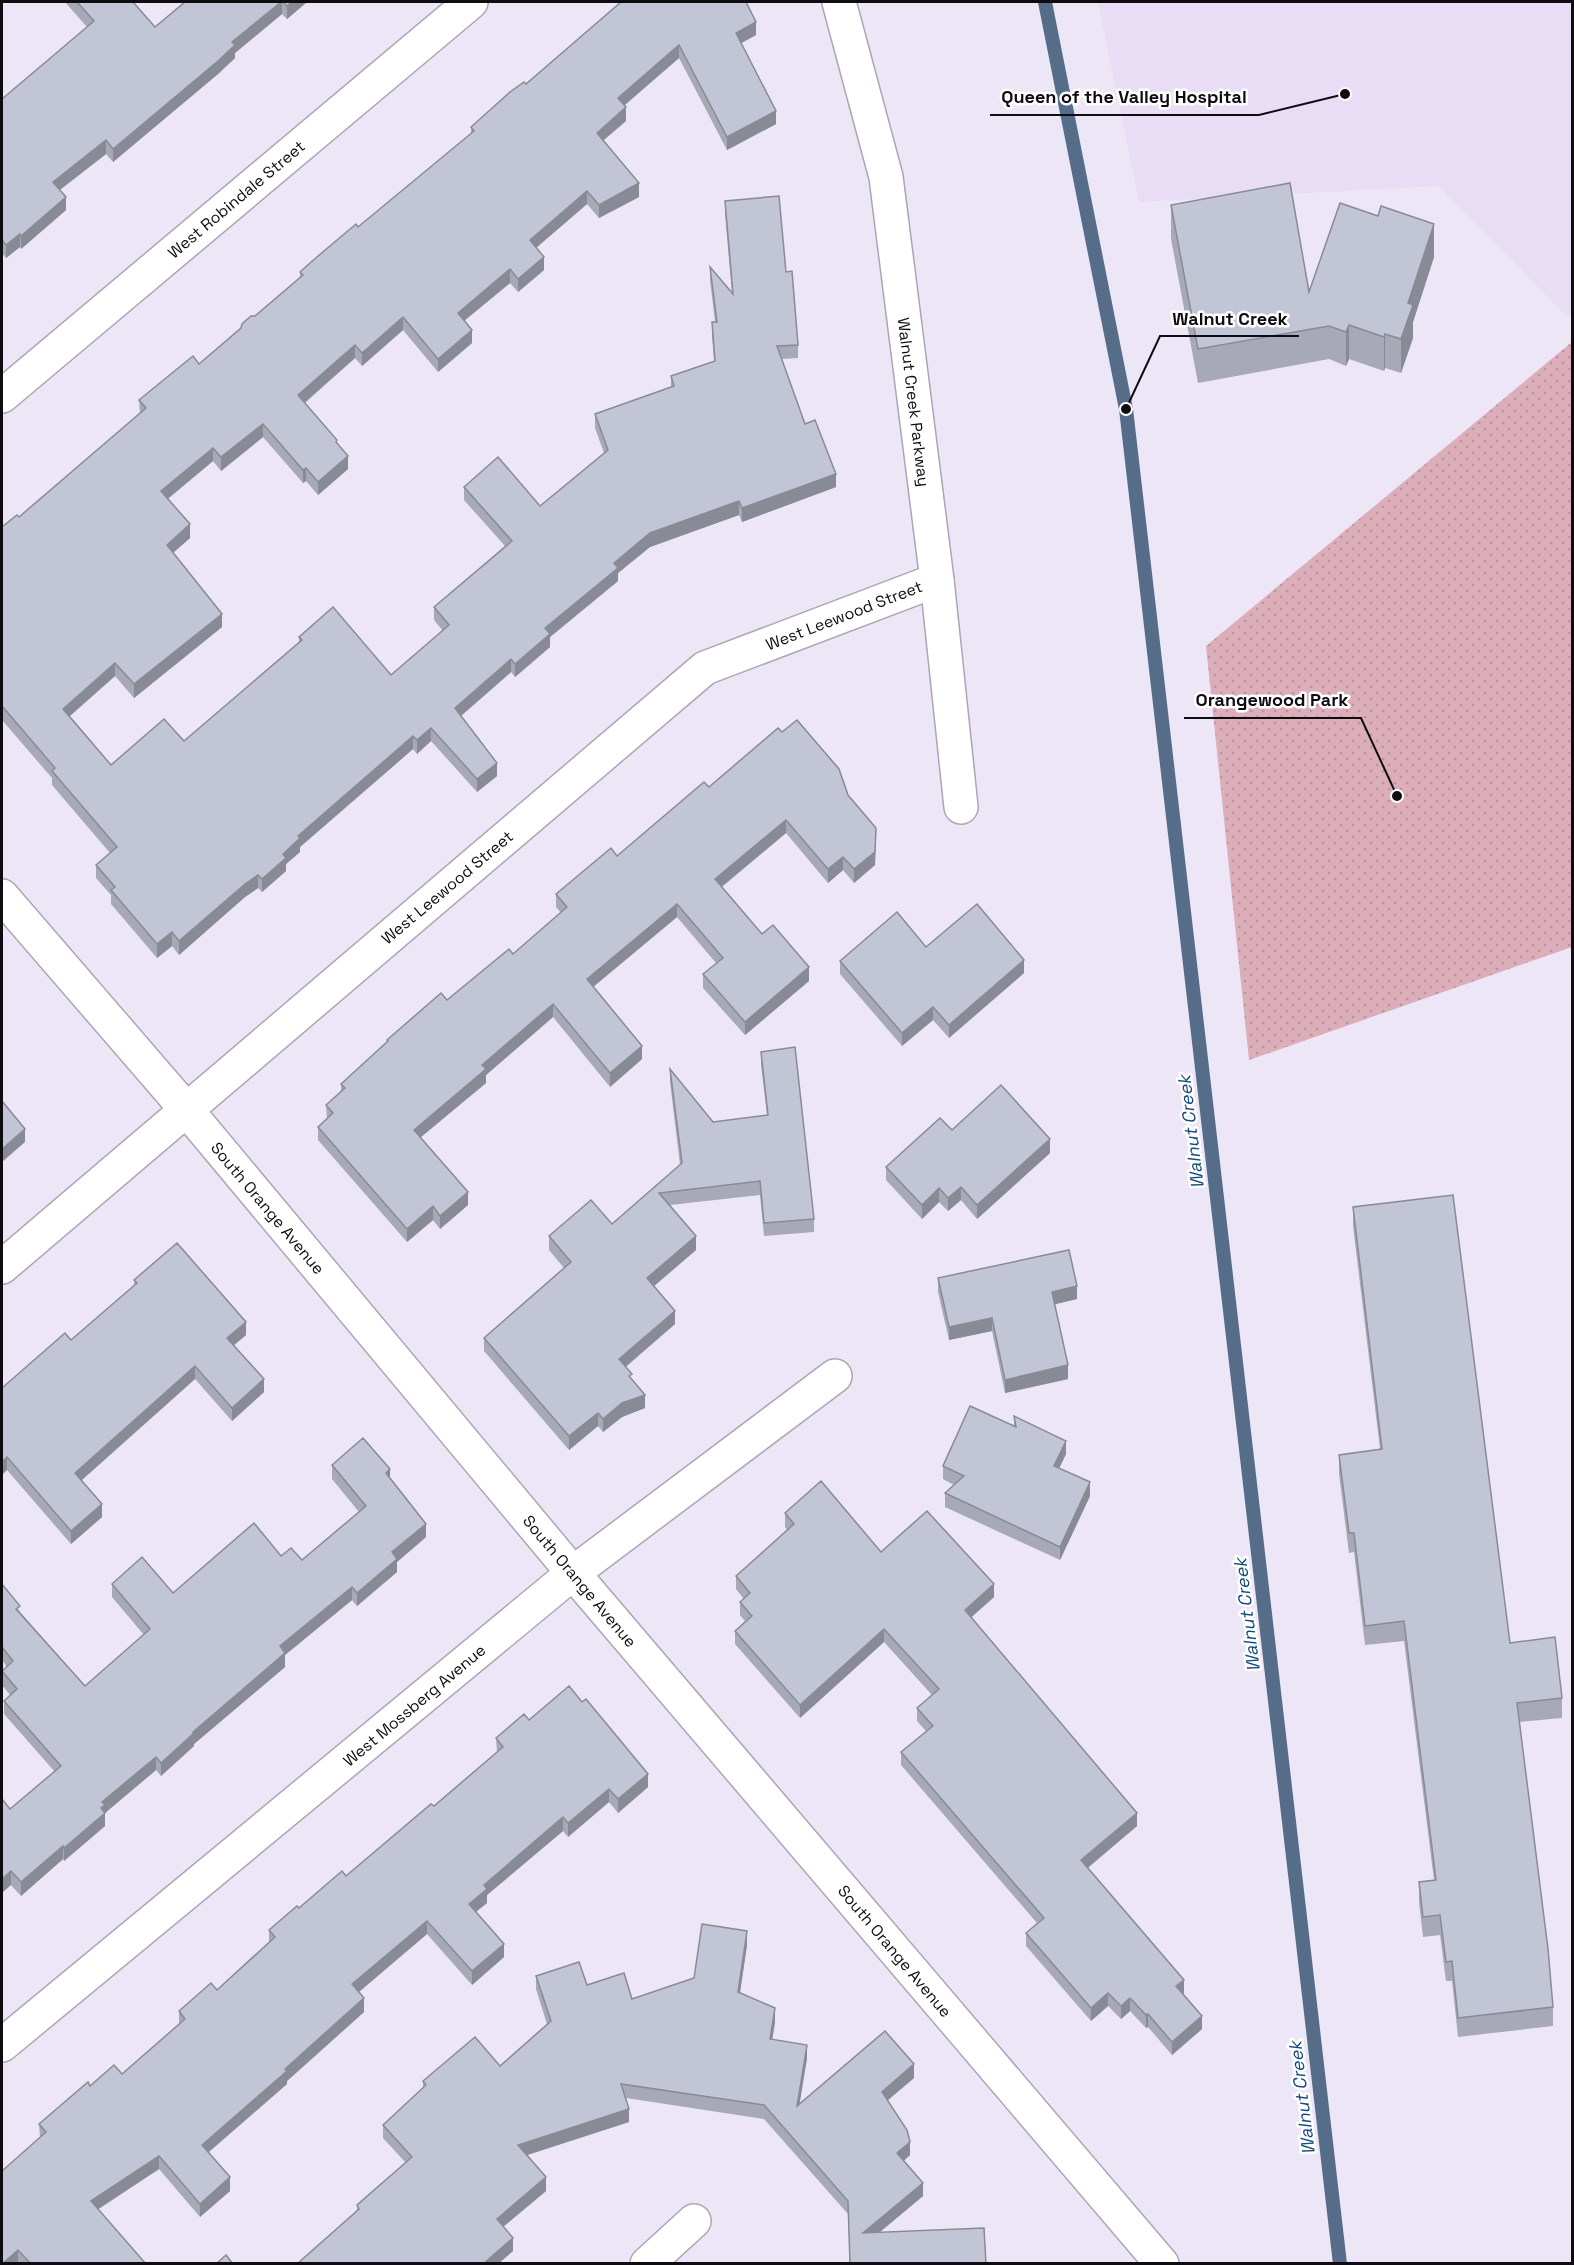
<svg xmlns="http://www.w3.org/2000/svg" width="1574" height="2265" viewBox="0 0 1574 2265" font-family="'Space Grotesk',sans-serif">
  <style>
    .built { fill: #e8ddf5 }
    .park { fill: url(#park-dots) }
    .lines { fill: none; stroke-linecap: round; stroke-linejoin: round }
    .stream { stroke: #556d89; stroke-width: 14 }
    .minor-casing { stroke: #aca5b5; stroke-width: 36 }
    .tertiary-casing { stroke: #aca5b5; stroke-width: 36 }
    .minor { stroke: #fff; stroke-width: 33 }
    .tertiary { stroke: #fff; stroke-width: 33 }
    .wall { fill: #a7a9b7 }
    .shaded-wall { fill: #888a95 }
    .building { fill: #c2c5d5; stroke: #888a95; stroke-width: 1.5 }
    .labels { text-anchor: middle; stroke-width: 5; stroke-linejoin: round; paint-order: stroke }
    .street-label { font-size: 16px; fill: #0e0b11; stroke: #fff }
    .water-label { font-size: 18px; font-style: italic; fill: #144a7c; stroke: #fff }
    .leader { fill: none; stroke: #0e0b11; stroke-width: 2 }
    .callout-dot { fill: #0e0b11; stroke: #fff; stroke-width: 2 }
    .callout-label { font-size: 18px; text-anchor: middle; font-weight: bold; fill: #0e0b11; stroke: #fff; stroke-width: 5; stroke-linejoin: round; paint-order: stroke }
  </style>
  <defs>
    <pattern id="park-dots" width="8" height="8" patternUnits="userSpaceOnUse" patternTransform="scale(1.5)"><rect width="8" height="8" fill="#dcaeba"/><path d="M2 2h.1M6 6h.1" fill="none" stroke="#bc949f" stroke-width="1.8" stroke-linecap="round"/></pattern>
  </defs>
  <rect width="100%" height="100%" fill="#ede6f6"/>
  <path class="built" d="M 1098,2 L 1572,2 L 1572,313 L 1567,317 L 1439,186 L 1139,202 Z"/>
  <path class="park" d="M 1572,342 L 1572,947 L 1249,1060 L 1206,646 Z"/>
  <g class="lines">
    <path class="stream" d="M 1045,2 L 1126,409 L 1340,2264"/>
    <g class="minor-casing">
      <g id="minor">
        <path d="M 839,2 L 886,177 L 937,580 L 961,807"/>
        <path d="M 2,396 L 471,2"/>
        <path d="M 2,1267 L 705,668 L 937,580"/>
        <path d="M 2,2045 L 573,1573 L 835,1376"/>
        <path d="M 647,2264 L 694,2221"/>
      </g>
    </g>
    <g class="tertiary-casing">
      <path id="tertiary" d="M 2,896 L 185,1108 L 573,1573 L 1162,2264"/>
    </g>
    <use href="#minor" class="minor"/>
    <use href="#tertiary" class="tertiary"/>
  </g>
  <g class="wall">
    <path d="M 65,2 L 133,2 L 155,27 L 185,2 L 307,2 L 287,19 L 282,14 L 235,53 L 235,58 L 218,74 L 113,162 L 106,154 L 60,190 L 66,210 L 21,249 L 20,247 L 6,258 L 2,253 L 2,99 L 87,27 Z"/>
    <path d="M 621,2 L 756,35 L 741,43 L 776,124 L 727,150 L 679,58 L 624,105 L 626,121 L 603,140 L 639,197 L 599,218 L 587,204 L 536,248 L 544,270 L 518,292 L 510,283 L 465,320 L 472,343 L 438,372 L 403,330 L 362,366 L 355,358 L 305,403 L 337,444 L 348,469 L 318,495 L 306,481 L 303,483 L 263,437 L 221,471 L 213,461 L 168,499 L 190,538 L 173,553 L 222,627 L 134,698 L 115,676 L 70,716 L 111,765 L 184,741 L 299,642 L 299,637 L 391,675 L 443,631 L 434,620 L 434,607 L 505,546 L 464,500 L 464,487 L 540,506 L 604,453 L 595,428 L 595,414 L 671,387 L 671,376 L 714,361 L 712,336 L 712,322 L 715,322 L 710,280 L 710,267 L 732,293 L 725,214 L 725,201 L 786,272 L 798,345 L 798,358 L 782,359 L 805,424 L 836,487 L 742,522 L 739,515 L 650,547 L 618,573 L 618,581 L 550,637 L 550,647 L 515,677 L 511,672 L 461,716 L 497,776 L 477,792 L 431,741 L 417,754 L 413,749 L 300,847 L 300,852 L 286,864 L 286,871 L 262,892 L 258,888 L 245,897 L 179,955 L 172,946 L 157,958 L 111,904 L 111,895 L 96,878 L 96,865 L 110,853 L 52,785 L 52,778 L 2,720 L 2,525 L 3,526 L 19,517 L 140,414 L 139,400 L 199,364 L 300,277 L 300,272 L 358,227 L 471,134 L 471,127 L 526,84 Z"/>
    <path d="M 1171,205 L 1309,292 L 1434,257 L 1413,322 L 1413,338 L 1401,373 L 1385,368 L 1384,371 L 1349,359 L 1346,366 L 1329,359 L 1198,383 L 1171,239 Z"/>
    <path d="M 709,787 L 848,795 L 876,841 L 875,865 L 854,883 L 843,870 L 828,883 L 786,833 L 722,887 L 762,934 L 809,981 L 745,1035 L 703,988 L 703,974 L 716,963 L 677,917 L 593,987 L 642,1059 L 610,1087 L 553,1017 L 486,1075 L 486,1083 L 420,1137 L 468,1205 L 440,1229 L 433,1220 L 407,1242 L 318,1140 L 318,1127 L 327,1119 L 326,1105 L 341,1091 L 341,1084 L 387,1043 L 387,1040 L 447,1000 L 513,954 L 561,913 L 556,907 L 556,894 L 617,856 Z"/>
    <path d="M 926,947 L 1024,973 L 949,1038 L 933,1020 L 902,1046 L 840,974 L 840,961 Z"/>
    <path d="M 761,1052 L 814,1219 L 814,1232 L 764,1236 L 760,1195 L 670,1205 L 696,1250 L 654,1286 L 675,1324 L 626,1367 L 645,1408 L 622,1417 L 603,1432 L 598,1426 L 569,1450 L 484,1351 L 484,1338 L 564,1268 L 549,1250 L 549,1236 L 612,1224 L 680,1165 L 670,1082 L 670,1069 L 713,1122 L 767,1115 L 761,1065 Z"/>
    <path d="M 952,1130 L 1050,1153 L 977,1219 L 961,1200 L 948,1211 L 939,1202 L 922,1219 L 886,1180 L 886,1167 Z"/>
    <path d="M 1353,1207 L 1510,1643 L 1562,1698 L 1562,1718 L 1519,1722 L 1553,2007 L 1553,2026 L 1458,2037 L 1452,1981 L 1446,1981 L 1440,1935 L 1423,1937 L 1419,1902 L 1419,1882 L 1434,1880 L 1404,1641 L 1365,1645 L 1354,1552 L 1349,1553 L 1339,1474 L 1339,1455 L 1380,1449 L 1353,1226 Z"/>
    <path d="M 938,1278 L 1077,1299 L 1054,1304 L 1068,1379 L 1005,1393 L 992,1331 L 949,1340 L 938,1292 Z"/>
    <path d="M 134,1280 L 246,1335 L 234,1345 L 264,1392 L 232,1421 L 195,1379 L 82,1480 L 102,1517 L 71,1544 L 7,1470 L 2,1388 L 71,1340 L 134,1286 Z"/>
    <path d="M 1014,1416 L 1066,1454 L 1059,1468 L 1090,1496 L 1060,1560 L 945,1507 L 945,1493 L 954,1485 L 943,1479 L 943,1466 L 1014,1426 Z"/>
    <path d="M 332,1465 L 390,1479 L 426,1537 L 397,1562 L 397,1572 L 357,1606 L 352,1600 L 285,1655 L 285,1667 L 194,1744 L 194,1746 L 161,1776 L 156,1770 L 105,1813 L 105,1826 L 64,1861 L 63,1859 L 21,1896 L 11,1885 L 10,1809 L 55,1772 L 4,1714 L 4,1701 L 10,1695 L 2,1685 L 2,1671 L 7,1667 L 2,1660 L 2,1584 L 20,1612 L 85,1686 L 144,1635 L 112,1597 L 112,1584 L 173,1593 L 281,1556 L 302,1560 L 359,1512 L 332,1479 Z"/>
    <path d="M 785,1513 L 994,1597 L 971,1617 L 1137,1826 L 1088,1868 L 1184,1993 L 1183,1994 L 1202,2029 L 1172,2055 L 1148,2027 L 1146,2028 L 1130,2011 L 1121,2019 L 1108,2006 L 1091,2021 L 1026,1946 L 1026,1933 L 1037,1923 L 901,1765 L 901,1752 L 926,1731 L 917,1721 L 917,1708 L 932,1695 L 884,1642 L 800,1718 L 735,1644 L 735,1631 L 745,1621 L 740,1615 L 740,1602 L 744,1599 L 736,1589 L 736,1576 L 787,1530 L 785,1527 Z"/>
    <path d="M 529,1720 L 648,1787 L 618,1813 L 609,1802 L 568,1837 L 563,1831 L 487,1895 L 487,1903 L 476,1912 L 504,1957 L 472,1985 L 427,1934 L 358,1992 L 364,2012 L 287,2081 L 287,2084 L 208,2152 L 230,2191 L 200,2217 L 159,2169 L 98,2209 L 146,2264 L 2,2264 L 40,2138 L 39,2124 L 90,2086 L 122,2074 L 179,2024 L 179,2011 L 217,1990 L 269,1942 L 269,1930 L 299,1908 L 346,1876 L 434,1806 L 497,1753 L 496,1738 Z"/>
    <path d="M 747,1945 L 740,1993 L 775,2022 L 772,2040 L 807,2058 L 799,2104 L 914,2078 L 888,2100 L 910,2155 L 903,2161 L 923,2196 L 880,2232 L 986,2264 L 850,2264 L 848,2214 L 764,2119 L 626,2098 L 629,2122 L 527,2155 L 546,2191 L 503,2227 L 513,2251 L 498,2264 L 297,2264 L 357,2211 L 357,2205 L 406,2163 L 383,2138 L 383,2125 L 423,2088 L 423,2081 L 500,2066 L 547,2024 L 536,1989 L 536,1976 L 587,1985 L 632,1999 L 694,1978 Z"/>
  </g>
  <g class="shaded-wall">
    <path d="M 281,2 L 282,2 L 282,14 L 235,53 L 235,58 L 218,74 L 113,162 L 113,149 L 232,42 Z"/>
    <path d="M 292,2 L 307,2 L 287,19 L 287,6 Z"/>
    <path d="M 756,22 L 756,35 L 736,46 L 736,33 Z"/>
    <path d="M 679,45 L 679,58 L 618,111 L 618,98 Z"/>
    <path d="M 626,107 L 626,121 L 597,146 L 597,133 Z"/>
    <path d="M 776,111 L 776,124 L 727,150 L 727,137 Z"/>
    <path d="M 106,140 L 106,154 L 53,195 L 53,182 Z"/>
    <path d="M 639,183 L 639,197 L 599,218 L 599,205 Z"/>
    <path d="M 587,191 L 587,204 L 530,253 L 530,240 Z"/>
    <path d="M 66,197 L 66,210 L 21,249 L 21,236 Z"/>
    <path d="M 1434,224 L 1434,257 L 1413,322 L 1413,338 L 1401,373 L 1401,339 L 1408,303 Z"/>
    <path d="M 20,234 L 20,247 L 6,258 L 6,245 Z"/>
    <path d="M 544,257 L 544,270 L 518,292 L 518,279 Z"/>
    <path d="M 510,269 L 510,283 L 458,326 L 458,313 Z"/>
    <path d="M 403,317 L 403,330 L 362,366 L 362,353 Z"/>
    <path d="M 1349,325 L 1349,359 L 1346,366 L 1346,332 Z"/>
    <path d="M 472,330 L 472,343 L 438,372 L 438,359 Z"/>
    <path d="M 1385,334 L 1385,368 L 1384,371 L 1384,337 Z"/>
    <path d="M 355,345 L 355,358 L 298,408 L 298,395 Z"/>
    <path d="M 263,424 L 263,437 L 221,471 L 221,457 Z"/>
    <path d="M 213,448 L 213,461 L 161,504 L 161,491 Z"/>
    <path d="M 348,456 L 348,469 L 318,495 L 318,482 Z"/>
    <path d="M 306,468 L 306,481 L 303,483 L 303,470 Z"/>
    <path d="M 836,474 L 836,487 L 742,522 L 742,508 Z"/>
    <path d="M 739,501 L 739,515 L 650,547 L 618,573 L 618,581 L 550,637 L 550,647 L 515,677 L 515,664 L 545,628 L 614,563 L 650,533 Z"/>
    <path d="M 190,524 L 190,538 L 167,558 L 167,545 Z"/>
    <path d="M 222,614 L 222,627 L 134,698 L 134,684 Z"/>
    <path d="M 511,659 L 511,672 L 455,721 L 455,708 Z"/>
    <path d="M 115,663 L 115,676 L 63,722 L 63,709 Z"/>
    <path d="M 431,728 L 431,741 L 417,754 L 417,740 Z"/>
    <path d="M 413,736 L 413,749 L 300,847 L 300,852 L 286,864 L 286,871 L 262,892 L 262,879 L 298,836 Z"/>
    <path d="M 497,763 L 497,776 L 477,792 L 477,779 Z"/>
    <path d="M 786,820 L 786,833 L 715,892 L 715,879 Z"/>
    <path d="M 876,828 L 875,865 L 854,883 L 854,869 Z"/>
    <path d="M 843,857 L 843,870 L 828,883 L 828,869 Z"/>
    <path d="M 258,875 L 258,888 L 245,897 L 179,955 L 179,941 L 245,884 Z"/>
    <path d="M 677,904 L 677,917 L 587,992 L 587,979 Z"/>
    <path d="M 172,932 L 172,946 L 157,958 L 157,944 Z"/>
    <path d="M 1024,960 L 1024,973 L 949,1038 L 949,1025 Z"/>
    <path d="M 809,967 L 809,981 L 745,1035 L 745,1022 Z"/>
    <path d="M 553,1004 L 553,1017 L 486,1075 L 486,1083 L 414,1143 L 414,1130 L 482,1065 Z"/>
    <path d="M 933,1007 L 933,1020 L 902,1046 L 902,1033 Z"/>
    <path d="M 642,1046 L 642,1059 L 610,1087 L 610,1073 Z"/>
    <path d="M 25,1129 L 25,1142 L 2,1162 L 2,1149 Z"/>
    <path d="M 1050,1139 L 1050,1153 L 977,1219 L 977,1205 Z"/>
    <path d="M 961,1187 L 961,1200 L 948,1211 L 948,1198 Z"/>
    <path d="M 939,1188 L 939,1202 L 922,1219 L 922,1205 Z"/>
    <path d="M 468,1192 L 468,1205 L 440,1229 L 440,1216 Z"/>
    <path d="M 433,1206 L 433,1220 L 407,1242 L 407,1229 Z"/>
    <path d="M 696,1236 L 696,1250 L 647,1292 L 647,1278 Z"/>
    <path d="M 1077,1286 L 1077,1299 L 1052,1305 L 1052,1292 Z"/>
    <path d="M 675,1311 L 675,1324 L 619,1372 L 619,1359 Z"/>
    <path d="M 992,1318 L 992,1331 L 949,1340 L 949,1327 Z"/>
    <path d="M 246,1322 L 246,1335 L 227,1351 L 227,1338 Z"/>
    <path d="M 1068,1365 L 1068,1379 L 1005,1393 L 1005,1380 Z"/>
    <path d="M 195,1366 L 195,1379 L 75,1486 L 75,1473 Z"/>
    <path d="M 264,1379 L 264,1392 L 232,1421 L 232,1408 Z"/>
    <path d="M 645,1395 L 645,1408 L 622,1417 L 603,1432 L 603,1419 L 622,1403 Z"/>
    <path d="M 598,1413 L 598,1426 L 569,1450 L 569,1436 Z"/>
    <path d="M 1066,1441 L 1066,1454 L 1054,1479 L 1054,1466 Z"/>
    <path d="M 7,1457 L 7,1470 L 2,1475 L 2,1462 Z"/>
    <path d="M 390,1469 L 390,1483 L 386,1473 Z"/>
    <path d="M 1090,1482 L 1090,1496 L 1060,1560 L 1060,1547 Z"/>
    <path d="M 102,1504 L 102,1517 L 71,1544 L 71,1531 Z"/>
    <path d="M 426,1524 L 426,1537 L 397,1562 L 397,1572 L 357,1606 L 357,1593 L 392,1552 Z"/>
    <path d="M 994,1584 L 994,1597 L 965,1623 L 965,1610 Z"/>
    <path d="M 352,1587 L 352,1600 L 285,1655 L 285,1667 L 194,1744 L 194,1746 L 161,1776 L 161,1763 L 280,1646 Z"/>
    <path d="M 884,1629 L 884,1642 L 800,1718 L 800,1705 Z"/>
    <path d="M 156,1757 L 156,1770 L 105,1813 L 105,1826 L 64,1861 L 64,1848 L 102,1802 Z"/>
    <path d="M 648,1774 L 648,1787 L 618,1813 L 618,1799 Z"/>
    <path d="M 609,1789 L 609,1802 L 568,1837 L 568,1823 Z"/>
    <path d="M 1137,1813 L 1137,1826 L 1081,1873 L 1081,1860 Z"/>
    <path d="M 563,1817 L 563,1831 L 487,1895 L 487,1903 L 469,1917 L 469,1904 L 484,1885 Z"/>
    <path d="M 63,1846 L 63,1859 L 21,1896 L 21,1882 Z"/>
    <path d="M 11,1871 L 11,1885 L 2,1893 L 2,1879 Z"/>
    <path d="M 427,1921 L 427,1934 L 352,1998 L 352,1984 Z"/>
    <path d="M 747,1931 L 747,1945 L 738,2005 L 738,1992 Z"/>
    <path d="M 504,1944 L 504,1957 L 472,1985 L 472,1971 Z"/>
    <path d="M 1184,1980 L 1184,1993 L 1176,2000 L 1176,1986 Z"/>
    <path d="M 1108,1993 L 1108,2006 L 1091,2021 L 1091,2008 Z"/>
    <path d="M 364,1998 L 364,2012 L 287,2081 L 287,2084 L 202,2158 L 202,2145 Z"/>
    <path d="M 1130,1998 L 1130,2011 L 1121,2019 L 1121,2006 Z"/>
    <path d="M 775,2008 L 775,2022 L 770,2053 L 770,2039 Z"/>
    <path d="M 1148,2014 L 1148,2027 L 1146,2028 L 1146,2015 Z"/>
    <path d="M 1202,2016 L 1202,2029 L 1172,2055 L 1172,2042 Z"/>
    <path d="M 807,2045 L 807,2058 L 797,2120 L 797,2106 Z"/>
    <path d="M 914,2064 L 914,2078 L 882,2105 L 882,2092 Z"/>
    <path d="M 629,2109 L 629,2122 L 518,2158 L 518,2145 Z"/>
    <path d="M 910,2142 L 910,2155 L 897,2167 L 897,2153 Z"/>
    <path d="M 159,2156 L 159,2169 L 91,2214 L 91,2201 Z"/>
    <path d="M 230,2177 L 230,2191 L 200,2217 L 200,2204 Z"/>
    <path d="M 546,2177 L 546,2191 L 497,2232 L 497,2219 Z"/>
    <path d="M 923,2183 L 923,2196 L 863,2246 L 863,2233 Z"/>
    <path d="M 513,2238 L 513,2251 L 498,2264 L 483,2264 Z"/>
    <path d="M 18,2250 L 18,2264 L 2,2264 Z"/>
  </g>
  <g class="building">
    <path d="M 77,2 L 133,2 L 155,27 L 185,2 L 281,2 L 232,42 L 235,45 L 218,61 L 113,149 L 106,140 L 53,182 L 66,197 L 21,236 L 20,234 L 6,245 L 2,240 L 2,99 L 94,21 Z"/>
    <path d="M 283,2 L 292,2 L 287,6 Z"/>
    <path d="M 621,2 L 746,2 L 756,22 L 736,33 L 776,111 L 727,137 L 679,45 L 618,98 L 626,107 L 597,133 L 639,183 L 599,205 L 587,191 L 530,240 L 544,257 L 518,279 L 510,269 L 458,313 L 472,330 L 438,359 L 403,317 L 362,353 L 355,345 L 298,395 L 337,440 L 336,442 L 348,456 L 318,482 L 306,468 L 303,470 L 263,424 L 221,457 L 213,448 L 161,491 L 190,524 L 167,545 L 222,614 L 134,684 L 115,663 L 63,709 L 111,765 L 164,719 L 184,741 L 302,640 L 299,637 L 333,607 L 391,675 L 449,625 L 434,607 L 512,541 L 464,487 L 498,457 L 540,506 L 608,450 L 595,414 L 674,386 L 671,376 L 715,361 L 712,322 L 717,322 L 710,267 L 733,294 L 725,201 L 779,196 L 786,272 L 792,271 L 798,345 L 777,346 L 805,424 L 815,420 L 836,474 L 742,508 L 739,501 L 650,533 L 614,563 L 618,568 L 545,628 L 550,634 L 515,664 L 511,659 L 455,708 L 497,763 L 477,779 L 431,728 L 417,740 L 413,736 L 298,836 L 300,838 L 283,854 L 286,858 L 262,879 L 258,875 L 245,884 L 179,941 L 172,932 L 157,944 L 111,890 L 115,887 L 96,865 L 117,847 L 52,771 L 55,768 L 2,706 L 2,525 L 3,526 L 17,515 L 19,517 L 146,408 L 139,400 L 193,356 L 199,364 L 241,328 L 242,324 L 251,316 L 255,316 L 303,275 L 300,272 L 318,256 L 356,224 L 358,227 L 474,131 L 471,127 L 510,92 L 524,82 L 526,84 Z"/>
    <path d="M 1290,183 L 1309,292 L 1340,203 L 1378,216 L 1381,206 L 1434,224 L 1408,303 L 1413,305 L 1401,339 L 1385,334 L 1384,337 L 1349,325 L 1346,332 L 1329,326 L 1198,349 L 1171,205 Z"/>
    <path d="M 797,720 L 839,769 L 848,795 L 876,828 L 875,852 L 854,869 L 843,857 L 828,869 L 786,820 L 715,879 L 762,934 L 773,925 L 809,967 L 745,1022 L 703,974 L 723,958 L 677,904 L 587,979 L 642,1046 L 610,1073 L 553,1004 L 482,1065 L 486,1069 L 414,1130 L 468,1192 L 440,1216 L 433,1206 L 407,1229 L 318,1127 L 333,1113 L 326,1105 L 345,1088 L 341,1084 L 388,1041 L 387,1040 L 441,993 L 447,1000 L 509,949 L 513,954 L 567,907 L 556,894 L 611,848 L 617,856 L 704,782 L 709,787 L 778,728 L 782,732 Z"/>
    <path d="M 977,904 L 1024,960 L 949,1025 L 933,1007 L 902,1033 L 840,961 L 897,912 L 926,947 Z"/>
    <path d="M 795,1047 L 814,1219 L 764,1223 L 760,1181 L 659,1193 L 696,1236 L 647,1278 L 675,1311 L 619,1359 L 632,1374 L 629,1376 L 645,1395 L 622,1403 L 603,1419 L 598,1413 L 569,1436 L 484,1338 L 571,1262 L 549,1236 L 591,1200 L 612,1224 L 682,1163 L 670,1069 L 713,1122 L 768,1115 L 761,1052 Z"/>
    <path d="M 1001,1085 L 1050,1139 L 977,1205 L 961,1187 L 948,1198 L 939,1188 L 922,1205 L 886,1167 L 940,1118 L 952,1130 Z"/>
    <path d="M 2,1101 L 25,1129 L 2,1149 Z"/>
    <path d="M 1453,1195 L 1510,1643 L 1555,1637 L 1562,1698 L 1517,1703 L 1548,1949 L 1553,2007 L 1458,2018 L 1452,1961 L 1446,1962 L 1440,1915 L 1423,1917 L 1419,1882 L 1436,1880 L 1404,1621 L 1365,1626 L 1354,1533 L 1349,1533 L 1339,1455 L 1382,1449 L 1353,1207 Z"/>
    <path d="M 177,1243 L 246,1322 L 227,1338 L 264,1379 L 232,1408 L 195,1366 L 75,1473 L 102,1504 L 71,1531 L 7,1457 L 2,1462 L 2,1388 L 65,1333 L 71,1340 L 137,1283 L 134,1280 Z"/>
    <path d="M 1069,1250 L 1077,1286 L 1052,1292 L 1068,1365 L 1005,1380 L 992,1318 L 949,1327 L 938,1278 Z"/>
    <path d="M 970,1406 L 1016,1427 L 1014,1416 L 1066,1441 L 1054,1466 L 1090,1482 L 1060,1547 L 945,1493 L 964,1476 L 943,1466 Z"/>
    <path d="M 363,1438 L 390,1469 L 386,1473 L 426,1524 L 392,1552 L 397,1559 L 357,1593 L 352,1587 L 280,1646 L 285,1653 L 193,1732 L 194,1733 L 161,1763 L 156,1757 L 102,1802 L 105,1805 L 101,1808 L 105,1813 L 64,1848 L 63,1846 L 21,1882 L 11,1871 L 2,1879 L 2,1799 L 10,1809 L 61,1766 L 4,1701 L 17,1689 L 2,1671 L 13,1661 L 2,1647 L 2,1584 L 20,1606 L 16,1609 L 85,1686 L 150,1629 L 112,1584 L 142,1557 L 173,1593 L 254,1523 L 281,1556 L 291,1548 L 302,1560 L 366,1506 L 332,1465 Z"/>
    <path d="M 821,1481 L 881,1552 L 927,1511 L 994,1584 L 965,1610 L 1137,1813 L 1081,1860 L 1184,1980 L 1176,1986 L 1202,2016 L 1172,2042 L 1148,2014 L 1146,2015 L 1130,1998 L 1121,2006 L 1108,1993 L 1091,2008 L 1026,1933 L 1044,1918 L 901,1752 L 933,1726 L 917,1708 L 939,1689 L 884,1629 L 800,1705 L 735,1631 L 752,1616 L 740,1602 L 750,1593 L 736,1576 L 794,1524 L 785,1513 Z"/>
    <path d="M 569,1686 L 582,1702 L 586,1699 L 648,1774 L 618,1799 L 609,1789 L 568,1823 L 563,1817 L 484,1885 L 487,1889 L 469,1904 L 504,1944 L 472,1971 L 427,1921 L 352,1984 L 364,1998 L 285,2069 L 287,2071 L 202,2145 L 230,2177 L 200,2204 L 159,2156 L 91,2201 L 146,2264 L 31,2264 L 18,2250 L 2,2264 L 2,2171 L 46,2132 L 39,2124 L 88,2082 L 90,2086 L 114,2065 L 122,2074 L 185,2019 L 179,2011 L 211,1983 L 217,1990 L 275,1937 L 269,1930 L 297,1906 L 299,1908 L 342,1871 L 346,1876 L 431,1804 L 434,1806 L 503,1747 L 496,1738 L 524,1714 L 529,1720 Z"/>
    <path d="M 702,1924 L 747,1931 L 738,1992 L 775,2008 L 770,2039 L 807,2045 L 797,2106 L 885,2031 L 914,2064 L 882,2092 L 907,2130 L 910,2142 L 897,2153 L 923,2183 L 863,2233 L 984,2228 L 986,2264 L 850,2264 L 848,2201 L 764,2105 L 621,2084 L 629,2109 L 518,2145 L 546,2177 L 497,2219 L 513,2238 L 483,2264 L 297,2264 L 359,2209 L 357,2205 L 412,2157 L 383,2125 L 426,2085 L 423,2081 L 475,2037 L 500,2066 L 551,2021 L 536,1976 L 579,1962 L 587,1985 L 624,1973 L 632,1999 L 694,1978 Z"/>
    <path d="M 226,2255 L 233,2264 L 216,2264 Z"/>
  </g>
  <g class="labels">
    <g class="street-label">
      <text transform="translate(236 199) rotate(-40)" y="6">West Robindale Street</text>
      <text transform="translate(914 402) rotate(83)" y="6">Walnut Creek Parkway</text>
      <text transform="translate(844 615) rotate(-21)" y="6">West Leewood Street</text>
      <text transform="translate(447 887) rotate(-40)" y="6">West Leewood Street</text>
      <text transform="translate(268 1208) rotate(50)" y="6">South Orange Avenue</text>
      <text transform="translate(580 1581) rotate(50)" y="6">South Orange Avenue</text>
      <text transform="translate(414 1705) rotate(-40)" y="6">West Mossberg Avenue</text>
      <text transform="translate(895 1951) rotate(50)" y="6">South Orange Avenue</text>
    </g>
    <g class="water-label">
      <text transform="translate(1191 1132) rotate(-97)" y="6">Walnut Creek</text>
      <text transform="translate(1247 1615) rotate(-97)" y="6">Walnut Creek</text>
      <text transform="translate(1302 2098) rotate(-97)" y="6">Walnut Creek</text>
    </g>
  </g>
  <path class="leader" d="M1345 94L1259 115H990M1126 409L1160 336H1299M1397 796L1361 718H1184"/>
  <g class="callout-dot">
    <circle cx="1345" cy="94" r="6"/>
    <circle cx="1126" cy="409" r="6"/>
    <circle cx="1397" cy="796" r="6"/>
  </g>
  <g class="callout-label">
    <text x="1124" y="103">Queen of the Valley Hospital</text>
    <text x="1230" y="325">Walnut Creek</text>
    <text x="1272" y="706">Orangewood Park</text>
  </g>
  <rect width="1574" height="2265" fill="none" stroke="#0e0b11" stroke-width="6"/>
</svg>
